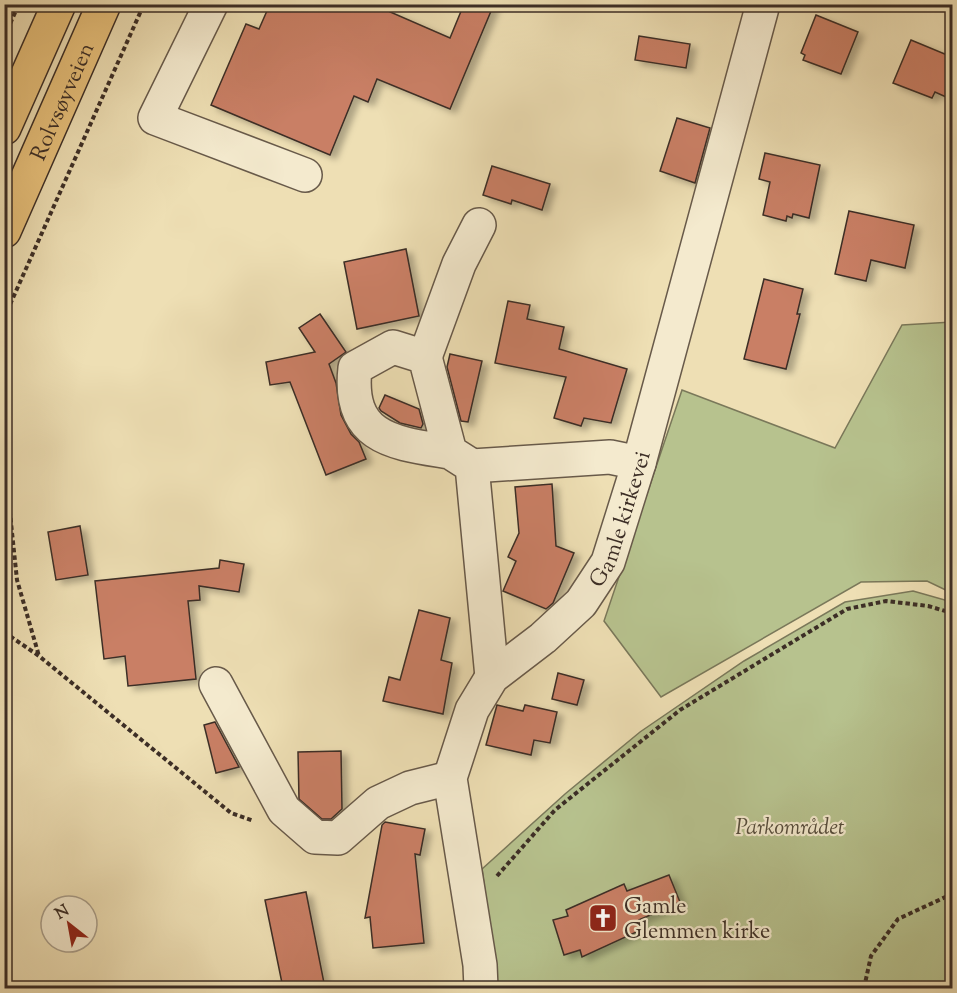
<svg xmlns="http://www.w3.org/2000/svg" width="957" height="993" viewBox="0 0 957 993" font-family="'Sorts Mill Goudy',serif">
  <style>
    .green { fill: #b7c28e; stroke: #7a785a; stroke-width: 1.5 }
    .building { fill: #c97f65; stroke: #3c2e26; stroke-width: 1.5; filter: url(#shadow) }
    .lines { fill: none; stroke-linecap: round; stroke-linejoin: round }
    .minor-casing { stroke: #685a4a; stroke-width: 36 }
    .major-casing { stroke: #3c2e26; stroke-width: 36 }
    .path { stroke: #3c2e26; stroke-width: 4; stroke-dasharray: 4.5 3; stroke-linecap: butt }
    .minor { stroke: #f4eace; stroke-width: 33 }
    .major { stroke: #e7c07a; stroke-width: 33 }
    .labels { text-anchor: middle; stroke-width: 4.5; stroke-linejoin: round; paint-order: stroke }
    .street-label { font-size: 22px; fill: #3c2e26; stroke: #f4eace }
    .park-label { font-size: 22px; font-style: italic; fill: #554c3b; stroke: #f4eace }
    .poi-label { font-size: 22px; fill: #3c2e26; stroke: #f4eace; text-anchor: start }
  </style>
  <defs>
    <filter id="shadow"><feDropShadow dx="6" dy="4" stdDeviation="3" flood-color="#0004"/></filter>
  </defs>
  <rect width="100%" height="100%" fill="#eedfb4"/>
  <filter id="stains"><feTurbulence type="fractalNoise" baseFrequency=".00333" numOctaves="4"/><feColorMatrix values="0 0 0 0 .2 0 0 0 0 .09 0 0 0 0 .02 0 0 0 .5 -.17"/></filter>
  <radialGradient id="worn" r=".72"><stop offset=".6" stop-color="#630" stop-opacity="0"/><stop offset="1" stop-color="#630" stop-opacity=".3"/></radialGradient>
  <g class="green">
    <path d="M 952,322 L 952,593 L 927,581 L 861,582 L 661,697 L 604,621 L 682,390 L 835,448 L 902,325 Z"/>
    <path d="M 913,591 L 952,602 L 952,988 L 498,988 L 482,869 L 565,794 L 640,732 L 744,661 L 845,602 Z"/>
  </g>
  <g class="building">
    <path d="M 270,4 L 372,4 L 450,38 L 464,4 L 494,4 L 450,109 L 377,79 L 368,102 L 354,96 L 330,155 L 211,105 L 246,24 L 259,29 Z"/>
    <path d="M 816,15 L 858,32 L 841,74 L 803,60 L 805,55 L 801,53 Z"/>
    <path d="M 639,36 L 690,44 L 686,68 L 635,60 Z"/>
    <path d="M 911,40 L 952,57 L 952,81 L 946,97 L 935,92 L 932,98 L 893,83 Z"/>
    <path d="M 677,118 L 710,128 L 695,183 L 660,171 Z"/>
    <path d="M 765,153 L 820,165 L 809,218 L 793,214 L 792,218 L 787,216 L 786,221 L 763,215 L 770,182 L 759,179 Z"/>
    <path d="M 492,166 L 550,184 L 542,210 L 512,200 L 511,204 L 483,195 Z"/>
    <path d="M 849,211 L 914,225 L 905,268 L 871,260 L 866,281 L 835,274 Z"/>
    <path d="M 406,249 L 419,316 L 357,329 L 344,262 Z"/>
    <path d="M 764,279 L 803,289 L 797,314 L 800,314 L 786,369 L 744,359 Z"/>
    <path d="M 508,301 L 530,305 L 527,319 L 564,327 L 559,349 L 627,369 L 611,423 L 584,418 L 581,426 L 554,418 L 566,377 L 495,363 Z"/>
    <path d="M 320,314 L 346,352 L 329,364 L 336,383 L 341,415 L 351,434 L 359,442 L 366,459 L 326,475 L 290,382 L 270,385 L 266,362 L 315,352 L 299,328 Z"/>
    <path d="M 450,354 L 482,361 L 468,422 L 461,421 L 447,367 Z"/>
    <path d="M 385,395 L 419,409 L 423,424 L 421,428 L 400,423 L 381,411 L 379,408 Z"/>
    <path d="M 552,484 L 556,546 L 574,553 L 553,603 L 546,609 L 503,591 L 516,561 L 508,557 L 519,533 L 515,487 Z"/>
    <path d="M 80,526 L 88,575 L 56,580 L 48,532 Z"/>
    <path d="M 220,560 L 244,564 L 239,592 L 199,586 L 200,600 L 188,601 L 196,679 L 128,686 L 125,656 L 104,659 L 95,581 L 219,568 Z"/>
    <path d="M 419,610 L 450,618 L 441,660 L 452,663 L 443,714 L 383,701 L 389,677 L 400,680 Z"/>
    <path d="M 558,673 L 584,680 L 577,705 L 552,699 Z"/>
    <path d="M 497,705 L 523,711 L 525,705 L 557,712 L 550,743 L 534,740 L 531,755 L 486,745 Z"/>
    <path d="M 215,722 L 239,767 L 216,773 L 204,725 Z"/>
    <path d="M 341,751 L 342,809 L 331,819 L 322,819 L 299,799 L 298,752 Z"/>
    <path d="M 385,822 L 425,829 L 420,855 L 415,854 L 424,943 L 373,948 L 370,917 L 365,918 L 382,825 Z"/>
    <path d="M 669,875 L 680,902 L 639,920 L 643,929 L 582,957 L 580,950 L 564,955 L 553,920 L 568,916 L 566,910 L 624,884 L 627,891 Z"/>
    <path d="M 306,892 L 325,988 L 283,988 L 265,900 Z"/>
  </g>
  <g class="lines">
    <g class="minor-casing">
      <g id="minor">
        <path d="M 211,4 L 155,118 L 305,175"/>
        <path d="M 425,357 L 459,264 L 479,225"/>
        <path d="M 450,452 C 395,443 347,440 355,368 L 393,347 L 425,357 L 450,452 L 472,466 L 492,677"/>
        <path d="M 472,466 L 610,457 L 639,463"/>
        <path d="M 216,684 L 284,810 L 315,837 L 338,838 L 378,803 L 410,788 L 450,778"/>
        <path id="s1" d="M 481,988 L 480,965 L 450,778 L 472,710 L 492,677 L 543,638 L 581,603 L 608,562 L 639,463 L 763,4"/>
      </g>
    </g>
    <g class="major-casing">
      <g id="major">
        <path d="M 4,128 L 59,4"/>
        <path id="s2" d="M 4,231 L 104,4"/>
      </g>
    </g>
    <g class="path">
      <path d="M 4,37 L 19,4"/>
      <path d="M 4,318 L 144,4"/>
      <path d="M 4,482 L 7,485 L 17,580 L 39,656"/>
      <path d="M 4,632 L 39,656 L 231,813 L 254,821"/>
      <path d="M 497,876 L 555,810 L 680,710 L 847,609 L 886,601 L 928,606 L 952,613"/>
      <path d="M 864,988 L 871,956 L 898,919 L 952,894"/>
    </g>
    <use href="#minor" class="minor"/>
    <use href="#major" class="major"/>
  </g>
  <defs>
    <g id="church-square" transform="scale(1.5)"><rect x="-9" y="-9" width="18" height="18" rx="4" fill="#8f2418" stroke="#f4eace"/><path d="M-1.2-6h2.4v3.5h3.3v2.4h-3.3V6h-2.4V-.1h-3.3v-2.4h3.3Z" fill="#fff"/></g>
  </defs>
  <g fill-rule="evenodd">
    <use href="#church-square" x="603" y="918"/>
  </g>
  <g class="labels">
    <g class="street-label">
      <text dy="8" stroke="none"><textPath href="#s2" startOffset="142">Rolvsøyveien</textPath></text>
      <text dy="8" stroke="none"><textPath href="#s1" startOffset="532">Gamle kirkevei</textPath></text>
    </g>
    <g class="park-label">
      <text x="790" y="834">Parkområdet</text>
    </g>
    <g class="poi-label">
      <text x="624" y="913">Gamle<tspan x="624" dy="25">Glemmen kirke</tspan></text>
    </g>
  </g>
  <rect width="957" height="993" fill="none" stroke="#eedfb4" stroke-width="24"/>
  <rect x="6" y="6" width="945" height="981" fill="none" stroke="#3c2e26" stroke-width="3"/>
  <rect x="12" y="12" width="933" height="969" fill="none" stroke="#3c2e26" stroke-width="1.5"/>
  <g transform="translate(69 924) rotate(329)"><circle r="28" fill="#f4eace" stroke="#aa9f8b" stroke-width="1.5"/>
  <path d="M0-4.5L10 22L0 15L-10 22Z" fill="#8f2418"/>
  <text y="-9" font-size="16" font-weight="bold" text-anchor="middle" fill="#3c2e26">N</text>
  </g>
  <rect width="100%" height="100%" filter="url(#stains)"/>
  <rect width="100%" height="100%" fill="url(#worn)"/>
</svg>
